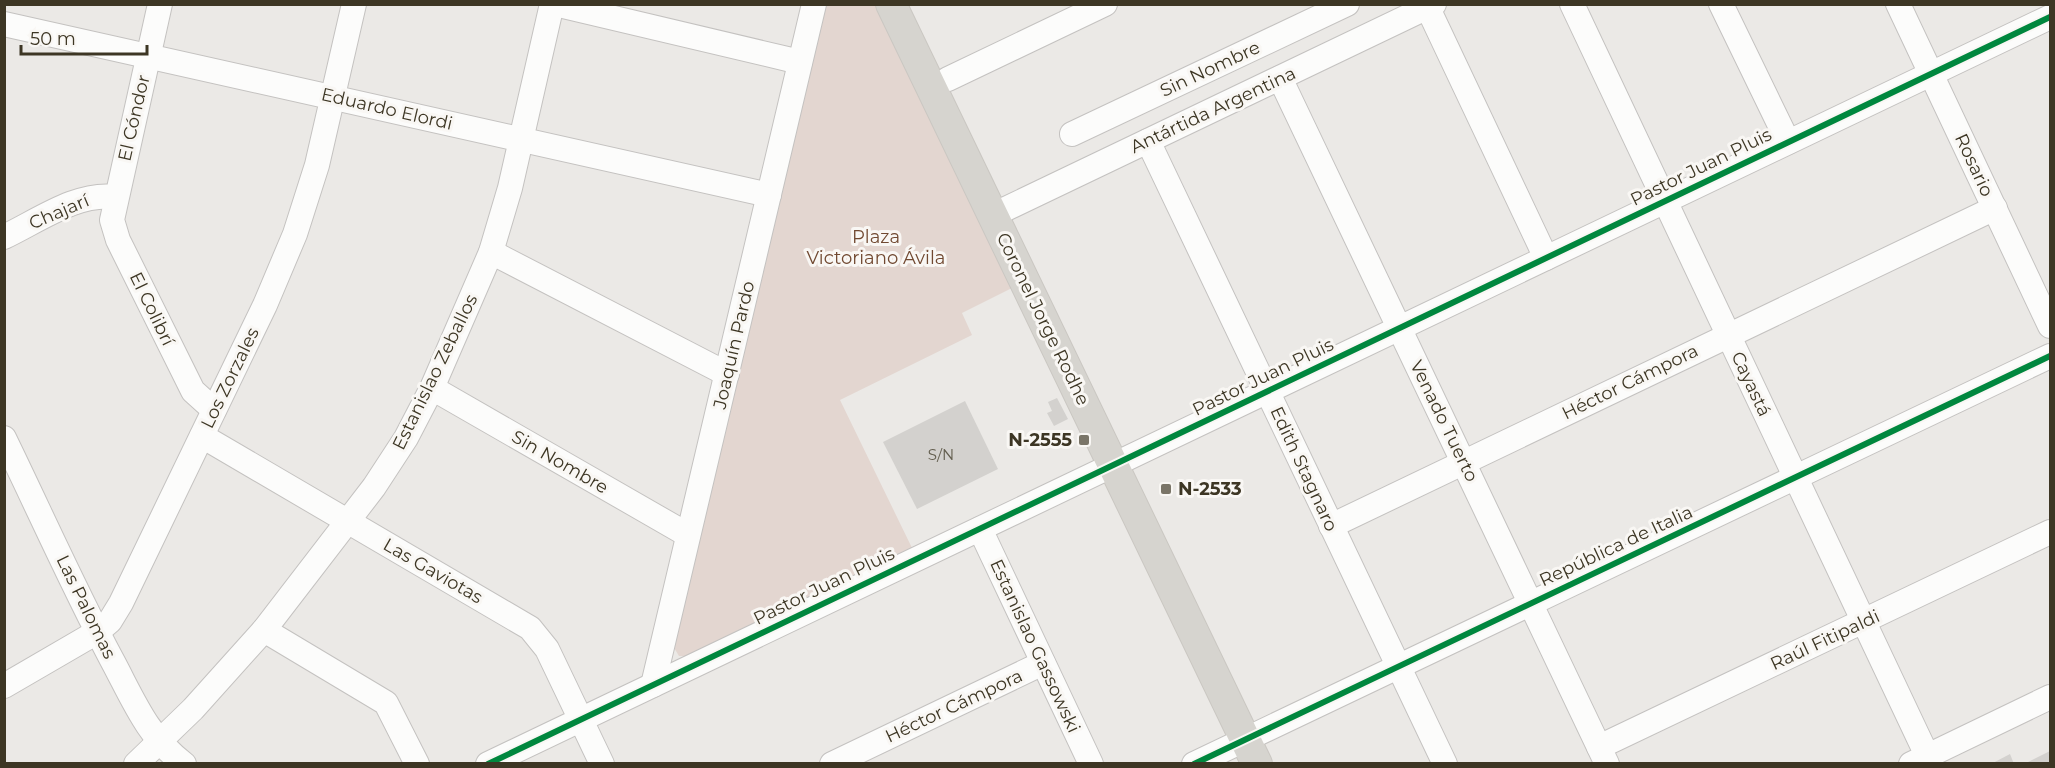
<svg xmlns="http://www.w3.org/2000/svg" width="2055" height="768" viewBox="0 0 2055 768" font-family="Montserrat,sans-serif">
  <style>
    .park { fill: #e3d6d0 }
    .building { fill: #d3d1ce }
    .lines { fill: none; stroke-linecap: round; stroke-linejoin: round }
    .minor-casing { stroke: #c4c2c0; stroke-width: 26 }
    .major-casing { stroke: #cac7c2; stroke-width: 32 }
    .minor { stroke: #fcfcfb; stroke-width: 24 }
    .major { stroke: #d6d4cf; stroke-width: 30 }
    .cycleway-casing { stroke: #f9f7f4; stroke-width: 10 }
    .cycleway { stroke: #00873e; stroke-width: 6 }
    .poi-dot { fill: #7a7568; stroke: #f9f7f4; stroke-width: 2 }
    .labels { text-anchor: middle; stroke-width: 6; stroke-linejoin: round; paint-order: stroke }
    .number-label { font-size: 15px; fill: #625d4e }
    .street-label { font-size: 18px; fill: #3d3624; stroke: #f9f7f4 }
    .park-label { font-size: 18px; fill: #714931; stroke: #f9f7f4 }
    .poi-label { font-size: 18px; font-weight: bold; fill: #3d3624; stroke: #f9f7f4; text-anchor: end }
  </style>
  <rect width="100%" height="100%" fill="#ebe9e6"/>
  <path class="park" d="M 824,5 L 881,5 L 1016,286 L 962,313 L 972,335 L 840,400 L 913,550 L 686,656 L 679,656 L 673,646 Z"/>
  <g class="building">
    <path d="M 1057,398 L 1068,419 L 1054,426 L 1047,413 L 1052,411 L 1048,402 Z"/>
    <path d="M 965,401 L 998,469 L 917,509 L 883,442 Z"/>
    <circle cx="1046" cy="440" r="9"/>
    <path d="M 2050,751 L 2050,764 L 2029,764 L 2028,762 Z"/>
    <path d="M 2010,754 L 2014,764 L 1991,764 Z"/>
  </g>
  <g class="lines">
    <g class="minor-casing">
      <g id="minor">
        <path d="M 160,4 L 112,220 L 118,240 L 193,391 L 214,410"/>
        <path d="M 555,4 L 800,62"/>
        <path d="M 1426,4 L 1546,258"/>
        <path d="M 1572,4 L 1931,764"/>
        <path d="M 1721,4 L 1788,142"/>
        <path d="M 1898,4 L 2050,326"/>
        <path d="M 4,24 L 769,195"/>
        <path d="M 1280,78 L 1607,764"/>
        <path d="M 948,79 L 1105,4"/>
        <path d="M 1072,134 L 1347,4"/>
        <path d="M 1148,141 L 1445,764"/>
        <path d="M 993,215 L 1434,4"/>
        <path d="M 4,237 C 38,221 77,192 115,197"/>
        <path d="M 491,252 L 727,374"/>
        <path d="M 432,388 L 688,535"/>
        <path d="M 202,436 L 530,628 L 547,649 L 602,764"/>
        <path d="M 4,438 C 40,512 73,587 112,660 C 133,699 147,736 184,764"/>
        <path d="M 1331,526 L 1995,208"/>
        <path d="M 980,529 L 1091,764"/>
        <path d="M 264,630 L 386,703 L 417,764"/>
        <path d="M 653,685 L 814,4"/>
        <path d="M 4,686 L 97,632 L 110,621 L 121,603 L 265,305 L 295,234 L 317,165 L 354,4"/>
        <path d="M 1599,747 L 2050,532"/>
        <path d="M 136,764 L 193,709 L 264,630 L 374,487 L 406,438 L 432,388 L 491,252 L 510,188 L 552,4"/>
        <path d="M 488,764 L 2050,17"/>
        <path d="M 832,764 L 1043,663"/>
        <path d="M 1194,764 L 2050,356"/>
        <path d="M 1911,764 L 2050,697"/>
      </g>
    </g>
    <g class="major-casing">
      <path id="major" d="M 891,4 L 1257,764"/>
    </g>
    <use href="#minor" class="minor"/>
    <use href="#major" class="major"/>
    <g class="cycleway-casing">
      <g id="cycleway">
        <path d="M 488,764 L 2050,17"/>
        <path d="M 1194,764 L 2050,356"/>
      </g>
    </g>
    <use href="#cycleway" class="cycleway"/>
  </g>
  <g class="poi-dot">
    <rect x="1078" y="434" width="12" height="12" rx="3"/>
    <rect x="1160" y="483" width="12" height="12" rx="3"/>
  </g>
  <g class="labels">
    <g class="number-label">
      <text x="941" y="460">S/N</text>
    </g>
    <g class="street-label">
      <text transform="translate(1210 69) rotate(-25)" y="6">Sin Nombre</text>
      <text transform="translate(387 109) rotate(13)" y="6">Eduardo Elordi</text>
      <text transform="translate(1213 110) rotate(-25)" y="6">Antártida Argentina</text>
      <text transform="translate(134 118) rotate(-77)" y="6">El Cóndor</text>
      <text transform="translate(1974 165) rotate(65)" y="6">Rosario</text>
      <text transform="translate(1701 167) rotate(-26)" y="6">Pastor Juan Pluis</text>
      <text transform="translate(59 212) rotate(-23)" y="6">Chajarí</text>
      <text transform="translate(152 309) rotate(64)" y="6">El Colibrí</text>
      <text transform="translate(1043 319) rotate(64)" y="6">Coronel Jorge Rodhe</text>
      <text transform="translate(734 345) rotate(-77)" y="6">Joaquín Pardo</text>
      <text transform="translate(435 372) rotate(-64)" y="6">Estanislao Zeballos</text>
      <text transform="translate(1263 377) rotate(-26)" y="6">Pastor Juan Pluis</text>
      <text transform="translate(230 378) rotate(-64)" y="6">Los Zorzales</text>
      <text transform="translate(1630 382) rotate(-26)" y="6">Héctor Cámpora</text>
      <text transform="translate(1751 384) rotate(65)" y="6">Cayastá</text>
      <text transform="translate(1444 421) rotate(64)" y="6">Venado Tuerto</text>
      <text transform="translate(560 462) rotate(30)" y="6">Sin Nombre</text>
      <text transform="translate(1304 469) rotate(65)" y="6">Edith Stagnaro</text>
      <text transform="translate(1616 546) rotate(-25)" y="6">República de Italia</text>
      <text transform="translate(433 571) rotate(30)" y="6">Las Gaviotas</text>
      <text transform="translate(824 586) rotate(-26)" y="6">Pastor Juan Pluis</text>
      <text transform="translate(86 607) rotate(64)" y="6">Las Palomas</text>
      <text transform="translate(1825 640) rotate(-25)" y="6">Raúl Fitipaldi</text>
      <text transform="translate(1035 646) rotate(65)" y="6">Estanislao Gassowski</text>
      <text transform="translate(954 706) rotate(-25)" y="6">Héctor Cámpora</text>
    </g>
    <g class="park-label">
      <text x="876" y="243">Plaza<tspan x="876" dy="21">Victoriano Ávila</tspan></text>
    </g>
    <g class="poi-label">
      <text x="1072" y="446">N-2555</text>
      <text x="1178" y="495" text-anchor="start">N-2533</text>
    </g>
  </g>
  <rect width="2055" height="768" fill="none" stroke="#3d3624" stroke-width="12"/>
  <path d="M21 45v9h126v-9" fill="none" stroke="#3d3624" stroke-width="3"/>
  <text x="30" y="45" font-size="18" fill="#3d3624" stroke="#f9f7f4" stroke-width="4.5" paint-order="stroke">50 m</text>
</svg>
